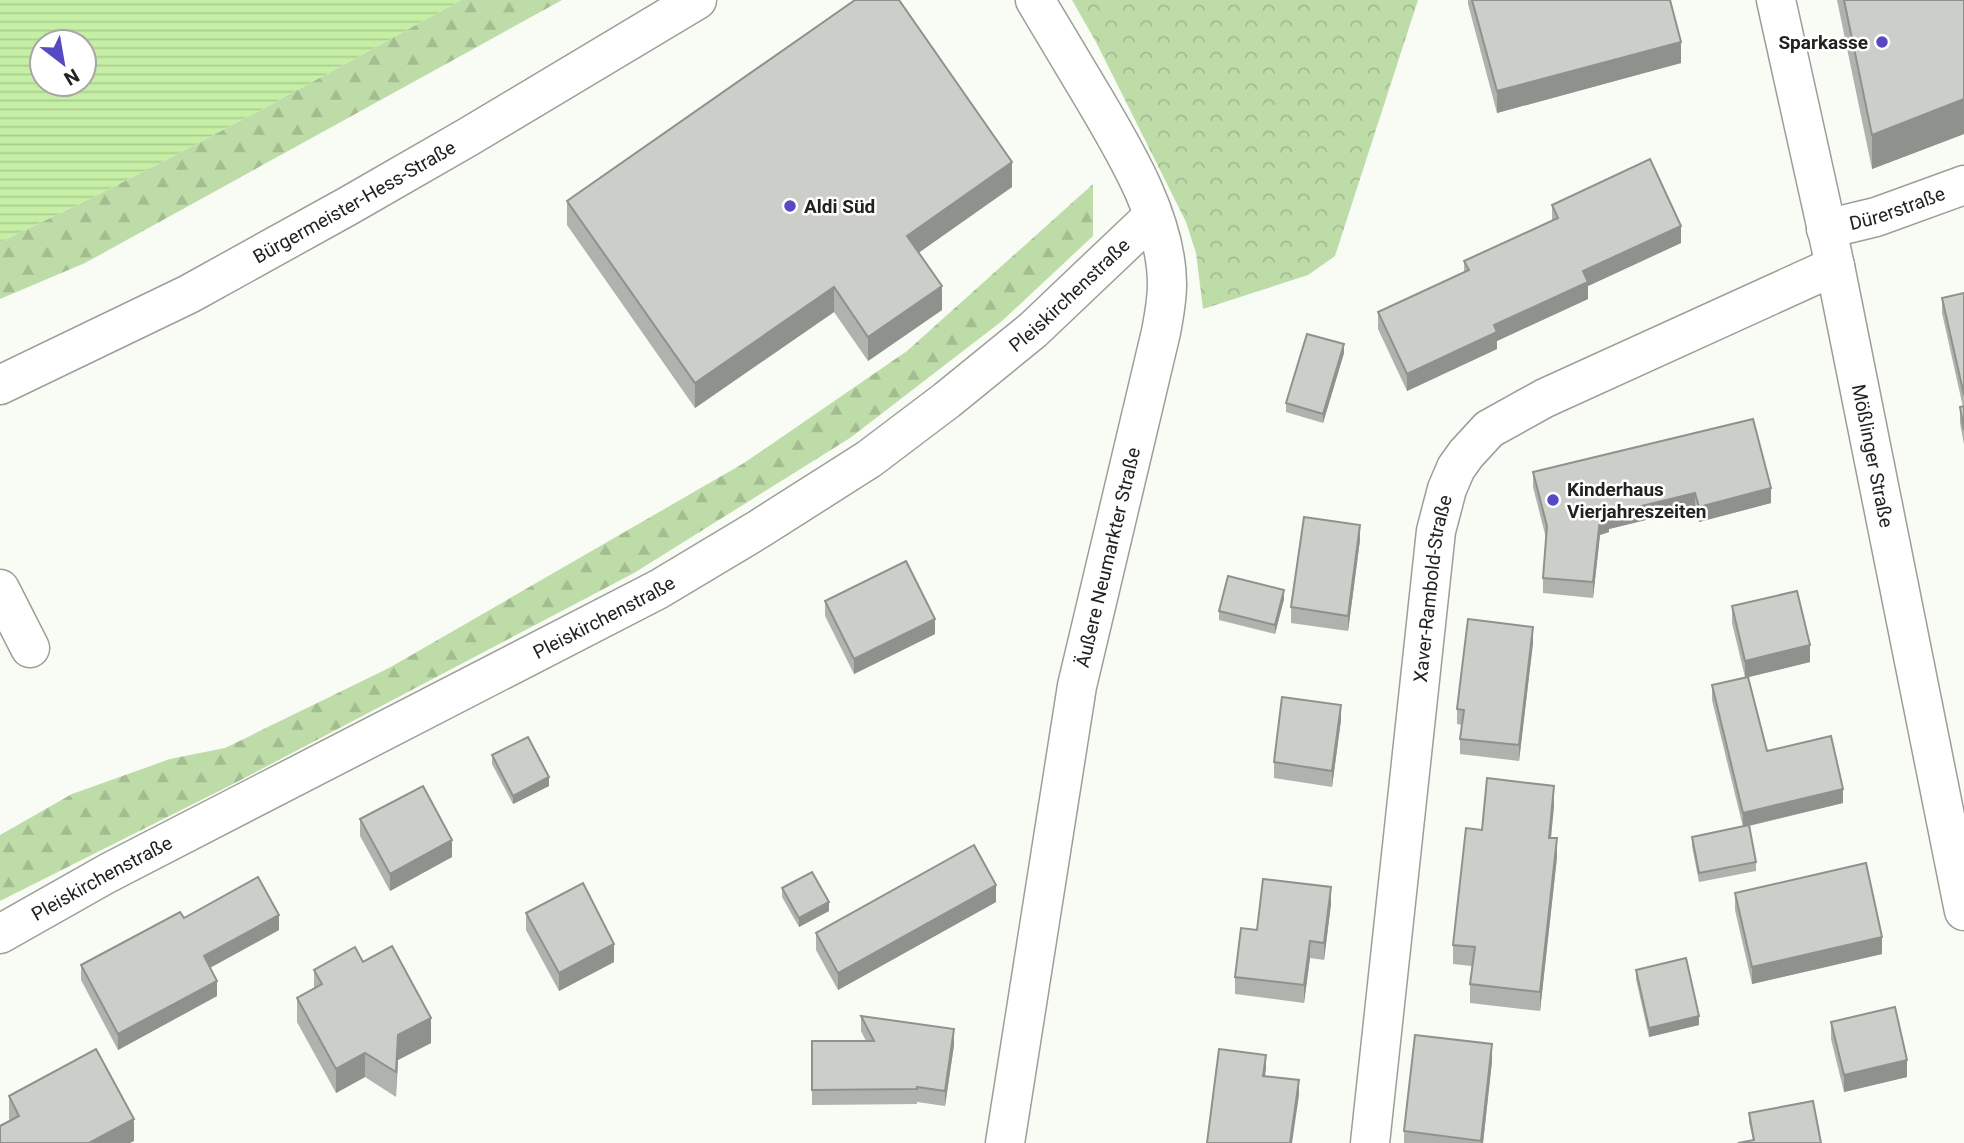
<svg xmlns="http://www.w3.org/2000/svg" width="1964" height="1143" viewBox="0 0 1964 1143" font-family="Roboto,sans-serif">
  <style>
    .forest { fill: url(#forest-firs) }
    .park { fill: url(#park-crowns) }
    .water { fill: url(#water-rules); fill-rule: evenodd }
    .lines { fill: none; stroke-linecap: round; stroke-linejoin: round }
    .minor-casing { stroke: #9c9f99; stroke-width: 41 }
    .tertiary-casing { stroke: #9c9f99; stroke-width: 41 }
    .secondary-casing { stroke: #9c9f99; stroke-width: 41 }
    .minor { stroke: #fff; stroke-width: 38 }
    .tertiary { stroke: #fff; stroke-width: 38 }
    .secondary { stroke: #fff; stroke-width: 38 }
    .wall { fill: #afb2ad }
    .shaded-wall { fill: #8f918d }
    .building { fill: #cccfc9; stroke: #8f918d; stroke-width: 2 }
    .poi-dot { fill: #564ac2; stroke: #fff; stroke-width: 2.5 }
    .labels { text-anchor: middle; stroke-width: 5; stroke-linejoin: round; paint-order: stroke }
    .poi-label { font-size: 19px; font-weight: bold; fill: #222321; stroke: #fff; text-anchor: start }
    .street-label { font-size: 19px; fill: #222321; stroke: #fff }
  </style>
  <defs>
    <pattern id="forest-firs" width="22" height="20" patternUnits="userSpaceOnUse" patternTransform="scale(1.75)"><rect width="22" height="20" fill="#bedca8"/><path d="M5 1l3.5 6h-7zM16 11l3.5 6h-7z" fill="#a3bc90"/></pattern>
    <pattern id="park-crowns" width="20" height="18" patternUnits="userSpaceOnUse" patternTransform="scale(1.75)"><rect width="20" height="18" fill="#bedca8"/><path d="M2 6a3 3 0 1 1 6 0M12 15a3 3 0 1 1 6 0" fill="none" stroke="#a3bc90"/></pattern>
    <pattern id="water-rules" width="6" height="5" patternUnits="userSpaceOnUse" patternTransform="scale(1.75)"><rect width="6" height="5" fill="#c6efa6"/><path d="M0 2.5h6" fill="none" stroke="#aacd8f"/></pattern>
  </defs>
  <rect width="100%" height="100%" fill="#f8fcf5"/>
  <g class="forest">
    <path d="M 461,0 L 562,0 L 85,263 L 0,299 L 0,242 C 158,168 309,84 461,0 Z"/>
    <path d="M 1093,184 L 1093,236 L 1002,321 L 850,438 L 634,573 L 237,782 L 0,901 L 0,835 L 72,794 L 170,759 L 225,748 L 389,668 L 744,463 L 907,351 Z"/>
  </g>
  <path class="park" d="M 1072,0 L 1418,0 L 1335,256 L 1308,275 L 1203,309 L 1196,253 L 1186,222 L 1096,42 Z"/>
  <path class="water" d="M 0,0 L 461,0 C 309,84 158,168 0,242 ZM 42,42 L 84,42 L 84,84 L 42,84 Z"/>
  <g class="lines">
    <g class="minor-casing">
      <g id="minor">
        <path id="s1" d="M 1826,229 L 1876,217 L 1964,185"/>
        <path d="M 0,589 L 30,648"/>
        <path id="s2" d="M 0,934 L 108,873 L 659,589 L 759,529 L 869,459 L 947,400 L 1033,330 L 1153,216"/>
        <path id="s3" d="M 1005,1143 L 1077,686 L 1161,332 C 1164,316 1167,301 1167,284 C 1167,220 1125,151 1093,97 C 1073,64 1054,32 1035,0"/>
        <path id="s4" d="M 1370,1143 L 1436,531 L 1447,489 L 1456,468 L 1466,454 L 1489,429 L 1545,398 L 1835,266"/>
      </g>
    </g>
    <g class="tertiary-casing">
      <g id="tertiary">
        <path id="s5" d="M 1776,0 L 1835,266 L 1964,911"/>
      </g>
    </g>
    <g class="secondary-casing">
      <g id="secondary">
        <path id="s6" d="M 0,385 L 189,294 L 348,206 L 468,137 L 697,0"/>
      </g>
    </g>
    <use href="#minor" class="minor"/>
    <use href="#tertiary" class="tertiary"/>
    <use href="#secondary" class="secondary"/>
  </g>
  <g class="wall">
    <path d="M 1468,0 L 1670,0 L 1681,63 L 1497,113 L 1468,4 Z"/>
    <path d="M 1837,0 L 1964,0 L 1964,134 L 1872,169 Z"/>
    <path d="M 1012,187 L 918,253 L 942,310 L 868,361 L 834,312 L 695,408 L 567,225 L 567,201 Z"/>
    <path d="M 1552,205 L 1681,243 L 1588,286 L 1588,299 L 1497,341 L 1497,349 L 1407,391 L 1378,329 L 1378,312 L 1464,272 L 1464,261 L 1552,221 Z"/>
    <path d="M 1964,293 L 1964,445 L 1960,423 L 1960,407 L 1963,407 L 1942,313 L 1942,298 Z"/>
    <path d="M 1344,353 L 1323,423 L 1286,412 L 1286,403 Z"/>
    <path d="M 1533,472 L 1771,503 L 1699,522 L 1695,508 L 1609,529 L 1609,532 L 1600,535 L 1593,598 L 1543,593 L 1543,578 L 1546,538 L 1533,487 Z"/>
    <path d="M 1360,540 L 1348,631 L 1291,623 L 1291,607 Z"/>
    <path d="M 1284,599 L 1275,634 L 1219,620 L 1219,611 Z"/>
    <path d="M 825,601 L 935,634 L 854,674 L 825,616 Z"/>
    <path d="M 1732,606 L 1810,662 L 1748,677 L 1767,751 L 1843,803 L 1749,826 L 1756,862 L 1756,871 L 1699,882 L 1692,846 L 1692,837 L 1743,827 L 1712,700 L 1712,685 L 1745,677 L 1732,623 Z"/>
    <path d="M 1533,643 L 1519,761 L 1460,754 L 1460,739 L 1462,725 L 1457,724 L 1457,709 Z"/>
    <path d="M 1341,720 L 1332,787 L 1274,778 L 1274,762 Z"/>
    <path d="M 492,755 L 549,786 L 513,804 L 492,764 Z"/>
    <path d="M 1554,805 L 1551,838 L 1557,857 L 1540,1011 L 1470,1003 L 1470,984 L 1472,966 L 1453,964 L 1453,945 L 1482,830 Z"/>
    <path d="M 360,819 L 452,857 L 390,891 L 360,836 Z"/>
    <path d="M 782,888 L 829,911 L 799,927 L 782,897 Z"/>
    <path d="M 1735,893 L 1882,954 L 1752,984 L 1735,910 Z"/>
    <path d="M 996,902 L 838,990 L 816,950 L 816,933 Z"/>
    <path d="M 1331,904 L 1324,960 L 1310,958 L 1304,1003 L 1235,994 L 1235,977 L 1257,930 Z"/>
    <path d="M 526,913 L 614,962 L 559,991 L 526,930 Z"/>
    <path d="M 279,930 L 210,968 L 217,996 L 118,1050 L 81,980 L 81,965 Z"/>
    <path d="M 363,962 L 431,1043 L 398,1060 L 396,1097 L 365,1077 L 336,1093 L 297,1022 L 297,998 L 314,989 L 314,970 Z"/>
    <path d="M 1636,970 L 1699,1025 L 1649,1037 L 1636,979 Z"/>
    <path d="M 861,1016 L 954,1045 L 945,1106 L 917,1102 L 917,1104 L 812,1105 L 812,1041 L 866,1041 L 861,1031 Z"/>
    <path d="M 1831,1022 L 1907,1077 L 1844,1092 L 1831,1039 Z"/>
    <path d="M 1492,1061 L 1483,1143 L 1404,1143 L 1404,1131 Z"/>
    <path d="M 9,1096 L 134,1141 L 10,1121 L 9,1118 Z"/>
    <path d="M 1749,1113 L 1821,1143 L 1753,1140 L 1749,1122 Z"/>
  </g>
  <g class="shaded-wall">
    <path d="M 1681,42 L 1681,63 L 1497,113 L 1497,91 Z"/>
    <path d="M 1964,99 L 1964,134 L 1872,169 L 1872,135 Z"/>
    <path d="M 1012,162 L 1012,187 L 907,261 L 907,236 Z"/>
    <path d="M 1681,226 L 1681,243 L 1588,286 L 1588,299 L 1497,341 L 1497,349 L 1407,391 L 1407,374 L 1494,325 L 1583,271 Z"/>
    <path d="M 942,286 L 942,310 L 868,361 L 868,337 Z"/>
    <path d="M 834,287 L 834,312 L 695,408 L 695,383 Z"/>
    <path d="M 1344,344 L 1344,353 L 1323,423 L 1323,414 Z"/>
    <path d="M 1771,488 L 1771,503 L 1699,522 L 1699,507 Z"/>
    <path d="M 1695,493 L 1695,508 L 1609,529 L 1609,532 L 1600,535 L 1593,598 L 1593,582 L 1600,519 L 1609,514 Z"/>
    <path d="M 1360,525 L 1360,540 L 1348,631 L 1348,616 Z"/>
    <path d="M 1284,590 L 1284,599 L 1275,634 L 1275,625 Z"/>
    <path d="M 935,619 L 935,634 L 854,674 L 854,659 Z"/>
    <path d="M 1533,627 L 1533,643 L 1519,761 L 1519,745 Z"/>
    <path d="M 1810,645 L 1810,662 L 1745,678 L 1745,661 Z"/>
    <path d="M 1341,705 L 1341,720 L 1332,787 L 1332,771 Z"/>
    <path d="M 549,777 L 549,786 L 513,804 L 513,796 Z"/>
    <path d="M 1554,786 L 1554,805 L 1549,857 L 1549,838 Z"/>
    <path d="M 1843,789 L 1843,803 L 1743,827 L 1743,813 Z"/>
    <path d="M 1557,838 L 1557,857 L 1540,1011 L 1540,992 Z"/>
    <path d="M 452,840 L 452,857 L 390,891 L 390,874 Z"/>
    <path d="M 996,885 L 996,902 L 838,990 L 838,973 Z"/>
    <path d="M 1331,887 L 1331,904 L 1324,960 L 1324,943 Z"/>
    <path d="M 829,902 L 829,911 L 799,927 L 799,918 Z"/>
    <path d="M 279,915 L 279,930 L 204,971 L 204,956 Z"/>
    <path d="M 1882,937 L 1882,954 L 1752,984 L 1752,967 Z"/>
    <path d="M 1310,941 L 1310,958 L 1304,1003 L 1304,985 Z"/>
    <path d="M 614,944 L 614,962 L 559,991 L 559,973 Z"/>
    <path d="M 217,981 L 217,996 L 118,1050 L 118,1034 Z"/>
    <path d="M 1699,1016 L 1699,1025 L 1649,1037 L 1649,1028 Z"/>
    <path d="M 431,1018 L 431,1043 L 398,1060 L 396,1097 L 398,1035 Z"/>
    <path d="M 954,1029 L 954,1045 L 945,1106 L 945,1091 Z"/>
    <path d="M 1492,1044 L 1492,1061 L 1483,1143 L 1481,1143 Z"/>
    <path d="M 365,1053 L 365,1077 L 336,1093 L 336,1069 Z"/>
    <path d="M 1266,1055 L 1266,1069 L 1263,1090 L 1263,1076 Z"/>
    <path d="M 1907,1060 L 1907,1077 L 1844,1092 L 1844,1075 Z"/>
    <path d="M 1299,1080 L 1299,1095 L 1292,1143 L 1290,1143 Z"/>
    <path d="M 134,1119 L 134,1141 L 130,1143 L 89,1143 Z"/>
  </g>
  <g class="building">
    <path d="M 855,0 L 899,0 L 1012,162 L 907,236 L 942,286 L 868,337 L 834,287 L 695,383 L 567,201 Z"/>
    <path d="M 1472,0 L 1670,0 L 1681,42 L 1497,91 Z"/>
    <path d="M 1844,0 L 1964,0 L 1964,99 L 1872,135 Z"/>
    <path d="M 1650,159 L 1681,226 L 1583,271 L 1588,282 L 1494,325 L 1497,332 L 1407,374 L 1378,312 L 1469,270 L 1464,261 L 1558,218 L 1552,205 Z"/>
    <path d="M 1964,293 L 1964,395 L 1942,298 Z"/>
    <path d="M 1307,334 L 1344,344 L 1323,414 L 1286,403 Z"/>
    <path d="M 1964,406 L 1964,430 L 1960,407 Z"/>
    <path d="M 1753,419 L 1771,488 L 1699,507 L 1695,493 L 1609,514 L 1609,517 L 1600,519 L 1593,582 L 1543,578 L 1547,526 L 1533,472 Z"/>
    <path d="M 1304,517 L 1360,525 L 1348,616 L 1291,607 Z"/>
    <path d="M 906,561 L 935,619 L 854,659 L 825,601 Z"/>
    <path d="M 1228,576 L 1284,590 L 1275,625 L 1219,611 Z"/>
    <path d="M 1797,591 L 1810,645 L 1745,661 L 1732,606 Z"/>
    <path d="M 1468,619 L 1533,627 L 1519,745 L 1460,739 L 1464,710 L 1457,709 Z"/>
    <path d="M 1748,677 L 1767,751 L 1831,736 L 1843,789 L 1743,813 L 1712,685 Z"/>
    <path d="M 1282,697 L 1341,705 L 1332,771 L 1274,762 Z"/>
    <path d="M 528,737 L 549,777 L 513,796 L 492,755 Z"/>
    <path d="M 1487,778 L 1554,786 L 1549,838 L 1557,838 L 1540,992 L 1470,984 L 1475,947 L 1453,945 L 1466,828 L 1482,830 Z"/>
    <path d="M 423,786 L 452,840 L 390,874 L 360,819 Z"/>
    <path d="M 1749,825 L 1756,862 L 1699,873 L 1692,837 Z"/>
    <path d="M 974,845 L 996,885 L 838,973 L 816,933 Z"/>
    <path d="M 1866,863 L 1882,937 L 1752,967 L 1735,893 Z"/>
    <path d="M 812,872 L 829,902 L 799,918 L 782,888 Z"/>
    <path d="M 258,877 L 279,915 L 204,956 L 217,981 L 118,1034 L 81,965 L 180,912 L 184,918 Z"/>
    <path d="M 1263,879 L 1331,887 L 1324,943 L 1310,941 L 1304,985 L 1235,977 L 1241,928 L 1257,930 Z"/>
    <path d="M 583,883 L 614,944 L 559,973 L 526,913 Z"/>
    <path d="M 392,946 L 431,1018 L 398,1035 L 396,1072 L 365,1053 L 336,1069 L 297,998 L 322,984 L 314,970 L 355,947 L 363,962 Z"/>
    <path d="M 1686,958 L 1699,1016 L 1649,1028 L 1636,970 Z"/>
    <path d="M 1895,1007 L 1907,1060 L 1844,1075 L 1831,1022 Z"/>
    <path d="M 861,1016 L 954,1029 L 945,1091 L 917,1087 L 917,1089 L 812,1090 L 812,1041 L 874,1041 Z"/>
    <path d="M 1415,1035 L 1492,1044 L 1481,1141 L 1404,1131 Z"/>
    <path d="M 96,1049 L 134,1119 L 89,1143 L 0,1143 L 0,1126 L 19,1116 L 9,1096 Z"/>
    <path d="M 1219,1049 L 1266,1055 L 1263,1076 L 1299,1080 L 1290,1143 L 1207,1143 Z"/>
    <path d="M 1813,1101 L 1821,1143 L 1738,1143 L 1754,1140 L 1749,1113 Z"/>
  </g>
  <g class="poi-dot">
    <circle cx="1882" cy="42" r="7"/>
    <circle cx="790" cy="206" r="7"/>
    <circle cx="1553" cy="500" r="7"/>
  </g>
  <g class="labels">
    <g class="poi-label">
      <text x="1868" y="49" text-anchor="end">Sparkasse</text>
      <text x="804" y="213">Aldi Süd</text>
      <text x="1567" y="496">Kinderhaus<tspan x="1567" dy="22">Vierjahreszeiten</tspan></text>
    </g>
    <g class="street-label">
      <text dy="7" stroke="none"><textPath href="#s6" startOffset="399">Bürgermeister-Hess-Straße</textPath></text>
      <text dy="7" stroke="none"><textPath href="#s1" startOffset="74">Dürerstraße</textPath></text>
      <text dy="7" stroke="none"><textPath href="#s2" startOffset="1250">Pleiskirchenstraße</textPath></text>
      <text dy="7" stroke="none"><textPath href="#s5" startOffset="466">Mößlinger Straße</textPath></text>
      <text dy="7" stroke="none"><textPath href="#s3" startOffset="595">Äußere Neumarkter Straße</textPath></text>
      <text dy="7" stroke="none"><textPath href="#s4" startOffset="558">Xaver-Rambold-Straße</textPath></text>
      <text dy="7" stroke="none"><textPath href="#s2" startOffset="682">Pleiskirchenstraße</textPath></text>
      <text dy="7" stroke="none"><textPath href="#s2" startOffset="116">Pleiskirchenstraße</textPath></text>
    </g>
  </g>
  <g transform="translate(63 63) rotate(149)"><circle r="33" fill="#ffffff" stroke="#a7a7a6" stroke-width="2"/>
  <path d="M0-5L12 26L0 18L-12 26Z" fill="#564ac2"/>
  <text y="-10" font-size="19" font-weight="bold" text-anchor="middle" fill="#222321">N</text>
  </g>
</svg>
